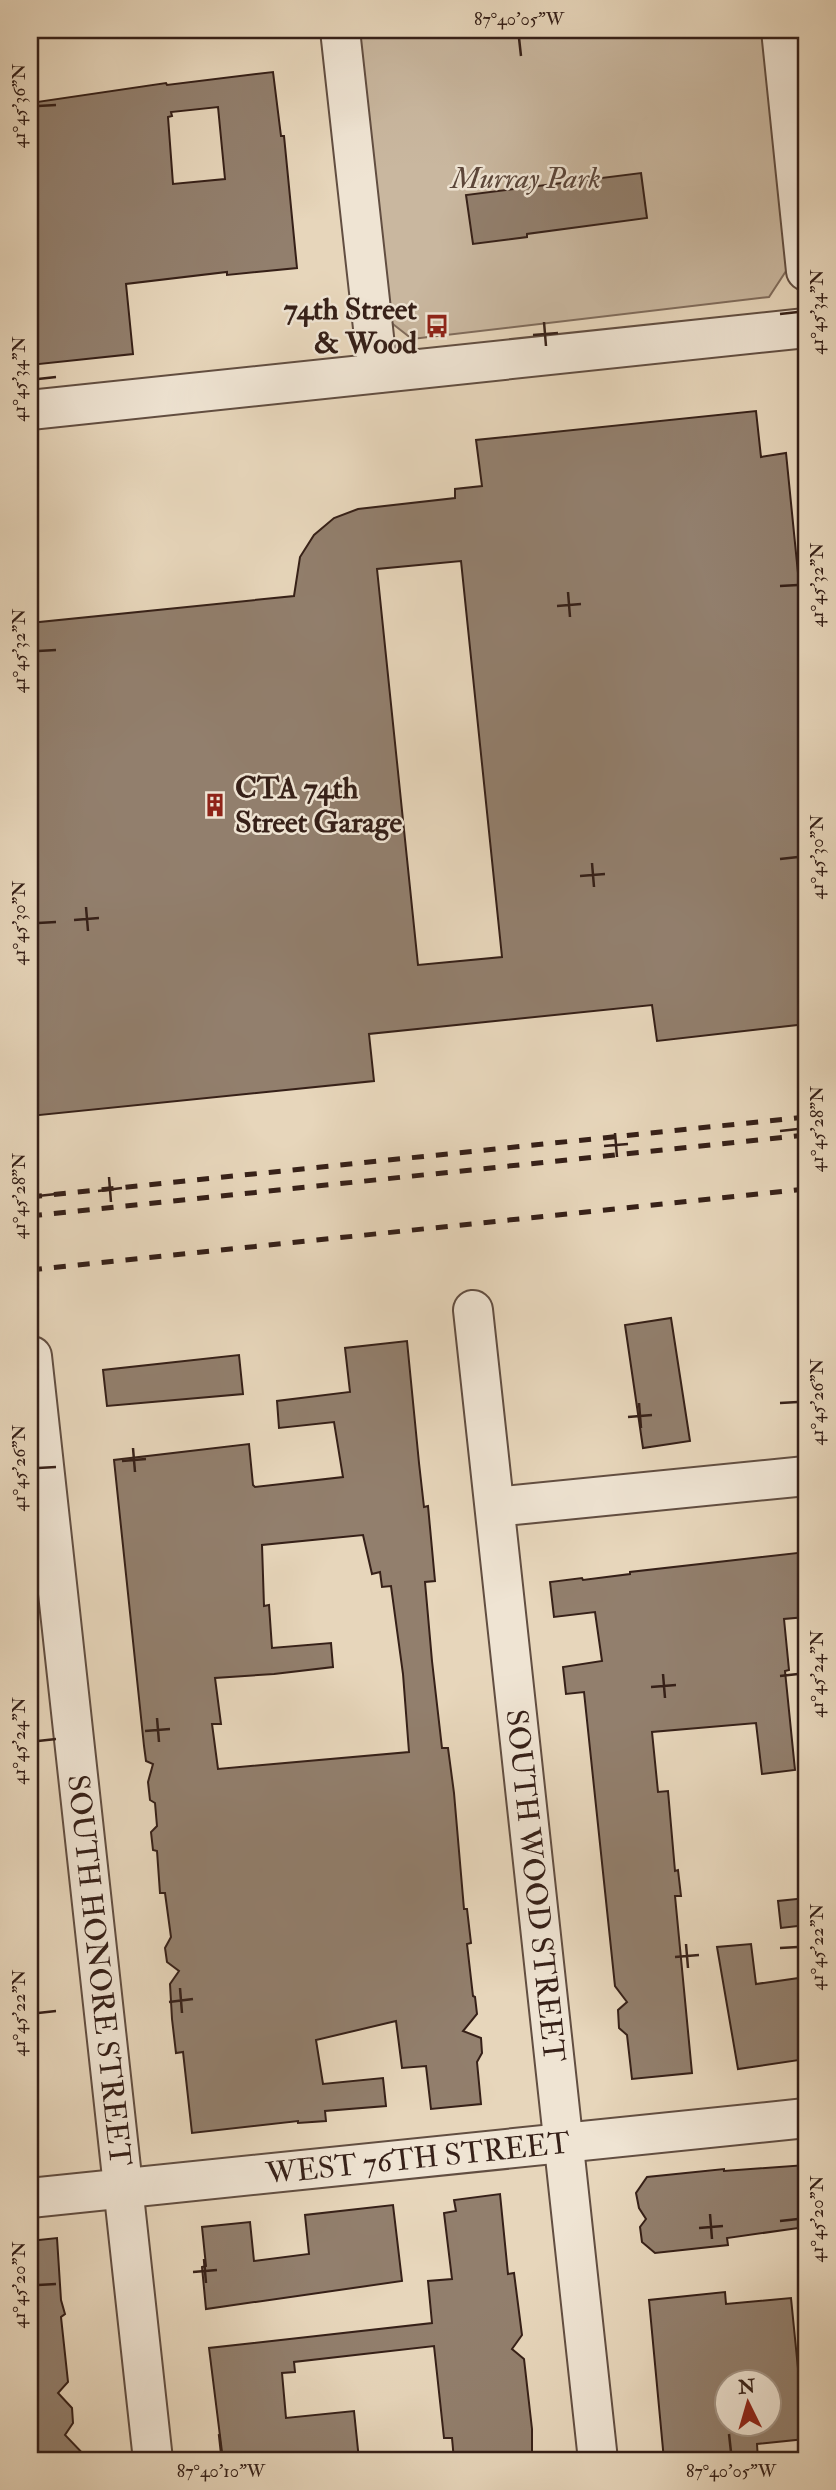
<svg xmlns="http://www.w3.org/2000/svg" width="836" height="2490" viewBox="0 0 836 2490" font-family="'IM FELL Double Pica',serif">
  <style>
    .green { fill: #c9b79f; stroke: #806c5c; stroke-width: 2 }
    .building { fill: #927f6d; stroke: #362018; stroke-width: 2; fill-rule: evenodd }
    .lines { fill: none; stroke-linecap: round; stroke-linejoin: round }
    .minor-casing { stroke: #624e41; stroke-width: 42 }
    .minor { stroke: #efe4d3; stroke-width: 38 }
    .rail { stroke: #362018; stroke-width: 5; stroke-dasharray: 12 12; stroke-linecap: butt }
    .ticks { fill: none; stroke: #362018; stroke-width: 2.5 }
    .labels { text-anchor: middle; stroke-width: 5; stroke-linejoin: round; paint-order: stroke }
    .park-label { font-size: 30px; font-style: italic; fill: #5b463a; stroke: #efe4d3 }
    .poi-label { font-size: 30px; font-weight: bold; fill: #362018; stroke: #efe4d3; text-anchor: end }
    .street-label { font-size: 30px; fill: #362018; stroke: #efe4d3 }
    .neatline { fill: none; stroke: #362018; stroke-width: 2.5 }
    .ticks-label { font-size: 18px; text-anchor: middle; fill: #362018 }
  </style>
  <rect width="100%" height="100%" fill="#e7d6bb"/>
  <filter id="stains"><feTurbulence type="fractalNoise" baseFrequency=".00286" numOctaves="4"/><feColorMatrix values="0 0 0 0 .2 0 0 0 0 .09 0 0 0 0 .02 0 0 0 .5 -.17"/></filter>
  <radialGradient id="worn" r=".72"><stop offset=".6" stop-color="#630" stop-opacity="0"/><stop offset="1" stop-color="#630" stop-opacity=".3"/></radialGradient>
  <path class="green" d="M 358,30 L 764,30 L 788,268 L 769,297 L 412,339 L 389,321 Z"/>
  <g class="building">
    <path d="M 273,72 L 281,136 L 284,136 L 297,268 L 227,275 L 227,272 L 126,284 L 133,354 L 30,365 L 30,103 L 166,83 L 167,85 ZM 218,107 L 225,179 L 173,184 L 168,117 L 172,116 L 171,112 Z"/>
    <path d="M 641,173 L 647,218 L 527,234 L 527,237 L 473,244 L 466,195 Z"/>
    <path d="M 756,411 L 761,457 L 786,453 L 806,653 L 806,1024 L 657,1041 L 652,1005 L 369,1034 L 374,1081 L 30,1116 L 30,623 L 294,596 L 300,557 L 314,535 L 334,518 L 358,509 L 455,498 L 455,489 L 482,486 L 476,440 ZM 461,561 L 502,957 L 418,965 L 377,569 Z"/>
    <path d="M 671,1318 L 690,1441 L 643,1448 L 625,1325 Z"/>
    <path d="M 407,1341 L 419,1463 L 424,1507 L 428,1506 L 435,1581 L 425,1582 L 432,1661 L 442,1748 L 448,1748 L 454,1793 L 464,1909 L 467,1909 L 471,1943 L 467,1944 L 473,1996 L 475,1997 L 477,2014 L 463,2031 L 481,2038 L 482,2053 L 477,2062 L 481,2104 L 431,2109 L 426,2066 L 402,2068 L 396,2021 L 316,2040 L 323,2084 L 383,2078 L 386,2106 L 325,2111 L 326,2121 L 298,2123 L 298,2121 L 192,2133 L 183,2052 L 176,2053 L 172,2019 L 170,1984 L 179,1971 L 167,1962 L 165,1948 L 171,1937 L 165,1893 L 160,1893 L 157,1851 L 153,1850 L 151,1832 L 157,1826 L 155,1803 L 150,1800 L 148,1782 L 153,1764 L 146,1761 L 144,1746 L 114,1460 L 249,1444 L 253,1485 L 255,1487 L 343,1477 L 334,1422 L 279,1428 L 277,1401 L 350,1392 L 345,1348 ZM 363,1535 L 372,1574 L 380,1572 L 382,1587 L 391,1586 L 403,1674 L 409,1752 L 218,1769 L 212,1724 L 221,1724 L 215,1678 L 274,1674 L 333,1667 L 331,1643 L 272,1648 L 269,1605 L 264,1606 L 262,1545 Z"/>
    <path d="M 239,1355 L 243,1394 L 107,1406 L 103,1370 Z"/>
    <path d="M 806,1552 L 806,1617 L 784,1619 L 789,1670 L 785,1671 L 795,1770 L 762,1774 L 756,1723 L 652,1732 L 658,1792 L 668,1791 L 675,1871 L 678,1870 L 681,1896 L 675,1896 L 692,2073 L 632,2079 L 627,2035 L 619,2028 L 618,2010 L 627,2002 L 615,1986 L 584,1692 L 566,1694 L 563,1667 L 602,1661 L 595,1612 L 554,1617 L 550,1582 L 582,1578 L 583,1580 L 630,1574 L 630,1572 Z"/>
    <path d="M 806,1898 L 806,1925 L 781,1928 L 778,1901 Z"/>
    <path d="M 751,1944 L 756,1984 L 806,1977 L 806,2059 L 738,2069 L 717,1947 Z"/>
    <path d="M 806,2165 L 806,2227 L 727,2238 L 728,2245 L 655,2253 L 642,2242 L 640,2227 L 646,2219 L 639,2208 L 636,2193 L 647,2177 L 724,2169 L 724,2171 Z"/>
    <path d="M 500,2194 L 508,2274 L 514,2273 L 522,2335 L 512,2349 L 524,2359 L 532,2429 L 532,2453 L 526,2460 L 454,2460 L 452,2438 L 444,2438 L 434,2346 L 294,2362 L 295,2372 L 282,2373 L 286,2418 L 354,2411 L 359,2460 L 223,2460 L 209,2348 L 432,2323 L 428,2281 L 452,2279 L 444,2213 L 456,2211 L 454,2200 Z"/>
    <path d="M 393,2205 L 402,2281 L 206,2309 L 202,2267 L 206,2266 L 202,2227 L 250,2222 L 254,2261 L 309,2254 L 305,2215 Z"/>
    <path d="M 57,2238 L 61,2300 L 65,2314 L 61,2317 L 68,2382 L 58,2393 L 72,2408 L 73,2423 L 65,2435 L 89,2460 L 30,2460 L 30,2241 Z"/>
    <path d="M 725,2292 L 726,2304 L 791,2298 L 805,2439 L 757,2444 L 758,2460 L 664,2460 L 649,2300 ZM 727,2382 L 769,2382 L 769,2424 L 727,2424 Z"/>
  </g>
  <g class="lines">
    <g class="minor-casing">
      <g id="minor">
        <path d="M 340,30 L 378,373"/>
        <path d="M 781,30 L 806,271"/>
        <path d="M 30,410 L 806,328"/>
        <path id="s1" d="M 473,1310 L 598,2460"/>
        <path id="s2" d="M 32,1356 L 153,2460"/>
        <path d="M 495,1507 L 806,1476"/>
        <path id="s3" d="M 30,2198 L 806,2118"/>
      </g>
    </g>
    <use href="#minor" class="minor"/>
    <g class="rail">
      <path d="M 30,1197 L 806,1117"/>
      <path d="M 30,1216 L 806,1135"/>
      <path d="M 30,1270 L 806,1189"/>
    </g>
  </g>
  <path class="ticks" d="M 519,38 L 521,56M 38,106 L 56,105M 780,314 L 798,312M 544,322 L 546,346M 533,335 L 558,333M 38,379 L 56,377M 780,586 L 798,585M 568,592 L 570,617M 557,606 L 581,604M 38,651 L 56,650M 780,859 L 798,857M 592,863 L 594,887M 580,876 L 605,874M 86,907 L 88,931M 74,920 L 99,918M 38,923 L 56,922M 780,1131 L 798,1129M 615,1133 L 617,1157M 604,1146 L 628,1144M 109,1177 L 111,1202M 98,1191 L 122,1188M 38,1196 L 56,1194M 639,1403 L 641,1428M 780,1403 L 798,1402M 628,1417 L 652,1415M 133,1448 L 135,1472M 122,1461 L 146,1459M 38,1468 L 56,1467M 663,1674 L 665,1698M 780,1676 L 798,1674M 651,1687 L 676,1685M 157,1718 L 159,1742M 145,1731 L 170,1729M 38,1741 L 56,1739M 686,1944 L 688,1968M 780,1948 L 798,1947M 675,1957 L 699,1955M 180,1988 L 182,2013M 169,2002 L 193,1999M 38,2013 L 56,2011M 710,2214 L 712,2239M 780,2221 L 798,2219M 699,2228 L 723,2226M 204,2259 L 206,2283M 193,2272 L 217,2270M 38,2285 L 56,2284M 219,2434 L 221,2452M 729,2434 L 731,2452"/>
  <defs>
    <g id="bus-bare" transform="scale(1.89)"><path d="M-5-6H5V4H4V6H2V4H-2V6H-4V4H-5ZM-3.5-4V0h7V-4ZM-3.5 1.2v1.5H-2V1.2ZM2 1.2v1.5H3.5V1.2Z" fill="#8f2418" stroke="#efe4d3" stroke-width="2.5" paint-order="stroke"/></g>
    <g id="building-bare" transform="scale(1.89)"><path d="M-4-6H4V6H1V3H-1V6H-4ZM-2.5-4.3h1.7v1.8h-1.7ZM.8-4.3h1.7v1.8H.8ZM-2.5-1h1.7V.8h-1.7ZM.8-1h1.7V.8H.8Z" fill="#8f2418" stroke="#efe4d3" stroke-width="2.5" paint-order="stroke"/></g>
  </defs>
  <g fill-rule="evenodd">
    <use href="#bus-bare" x="437" y="326"/>
    <use href="#building-bare" x="215" y="805"/>
  </g>
  <g class="labels">
    <g class="park-label">
      <text x="526" y="188">Murray Park</text>
    </g>
    <g class="poi-label">
      <text x="417" y="319">74th Street<tspan x="417" dy="34">&amp; Wood</tspan></text>
      <text x="235" y="798" text-anchor="start">CTA 74th<tspan x="235" dy="34">Street Garage</tspan></text>
    </g>
    <g class="street-label">
      <text dy="10" stroke="none"><textPath href="#s1" startOffset="579">SOUTH WOOD STREET</textPath></text>
      <text dy="10" stroke="none"><textPath href="#s2" startOffset="618">SOUTH HONORE STREET</textPath></text>
      <text dy="10" stroke="none"><textPath href="#s3" startOffset="390">WEST 76TH STREET</textPath></text>
    </g>
  </g>
  <rect width="836" height="2490" fill="none" stroke="#e7d6bb" stroke-width="77"/>
  <g transform="translate(748 2403) rotate(355)"><circle r="33" fill="#efe4d3" stroke="#a59688" stroke-width="2"/>
  <path d="M0-5L12 26L0 18L-12 26Z" fill="#8f2418"/>
  <text y="-10" font-size="19" font-weight="bold" text-anchor="middle" fill="#362018">N</text>
  </g>
  <rect x="38" y="38" width="760" height="2414" class="neatline"/>
  <g class="ticks-label">
    <text x="519" y="25">87°40'05"W</text>
    <text transform="translate(19 106) rotate(-90)" y="6">41°45'36"N</text>
    <text transform="translate(817 312) rotate(-90)" y="6">41°45'34"N</text>
    <text transform="translate(19 379) rotate(-90)" y="6">41°45'34"N</text>
    <text transform="translate(817 585) rotate(-90)" y="6">41°45'32"N</text>
    <text transform="translate(19 651) rotate(-90)" y="6">41°45'32"N</text>
    <text transform="translate(817 857) rotate(-90)" y="6">41°45'30"N</text>
    <text transform="translate(19 923) rotate(-90)" y="6">41°45'30"N</text>
    <text transform="translate(817 1129) rotate(-90)" y="6">41°45'28"N</text>
    <text transform="translate(19 1196) rotate(-90)" y="6">41°45'28"N</text>
    <text transform="translate(817 1402) rotate(-90)" y="6">41°45'26"N</text>
    <text transform="translate(19 1468) rotate(-90)" y="6">41°45'26"N</text>
    <text transform="translate(817 1674) rotate(-90)" y="6">41°45'24"N</text>
    <text transform="translate(19 1741) rotate(-90)" y="6">41°45'24"N</text>
    <text transform="translate(817 1947) rotate(-90)" y="6">41°45'22"N</text>
    <text transform="translate(19 2013) rotate(-90)" y="6">41°45'22"N</text>
    <text transform="translate(817 2219) rotate(-90)" y="6">41°45'20"N</text>
    <text transform="translate(19 2285) rotate(-90)" y="6">41°45'20"N</text>
    <text x="221" y="2477">87°40'10"W</text>
    <text x="731" y="2477">87°40'05"W</text>
  </g>
  <rect width="100%" height="100%" filter="url(#stains)"/>
  <rect width="100%" height="100%" fill="url(#worn)"/>
</svg>
